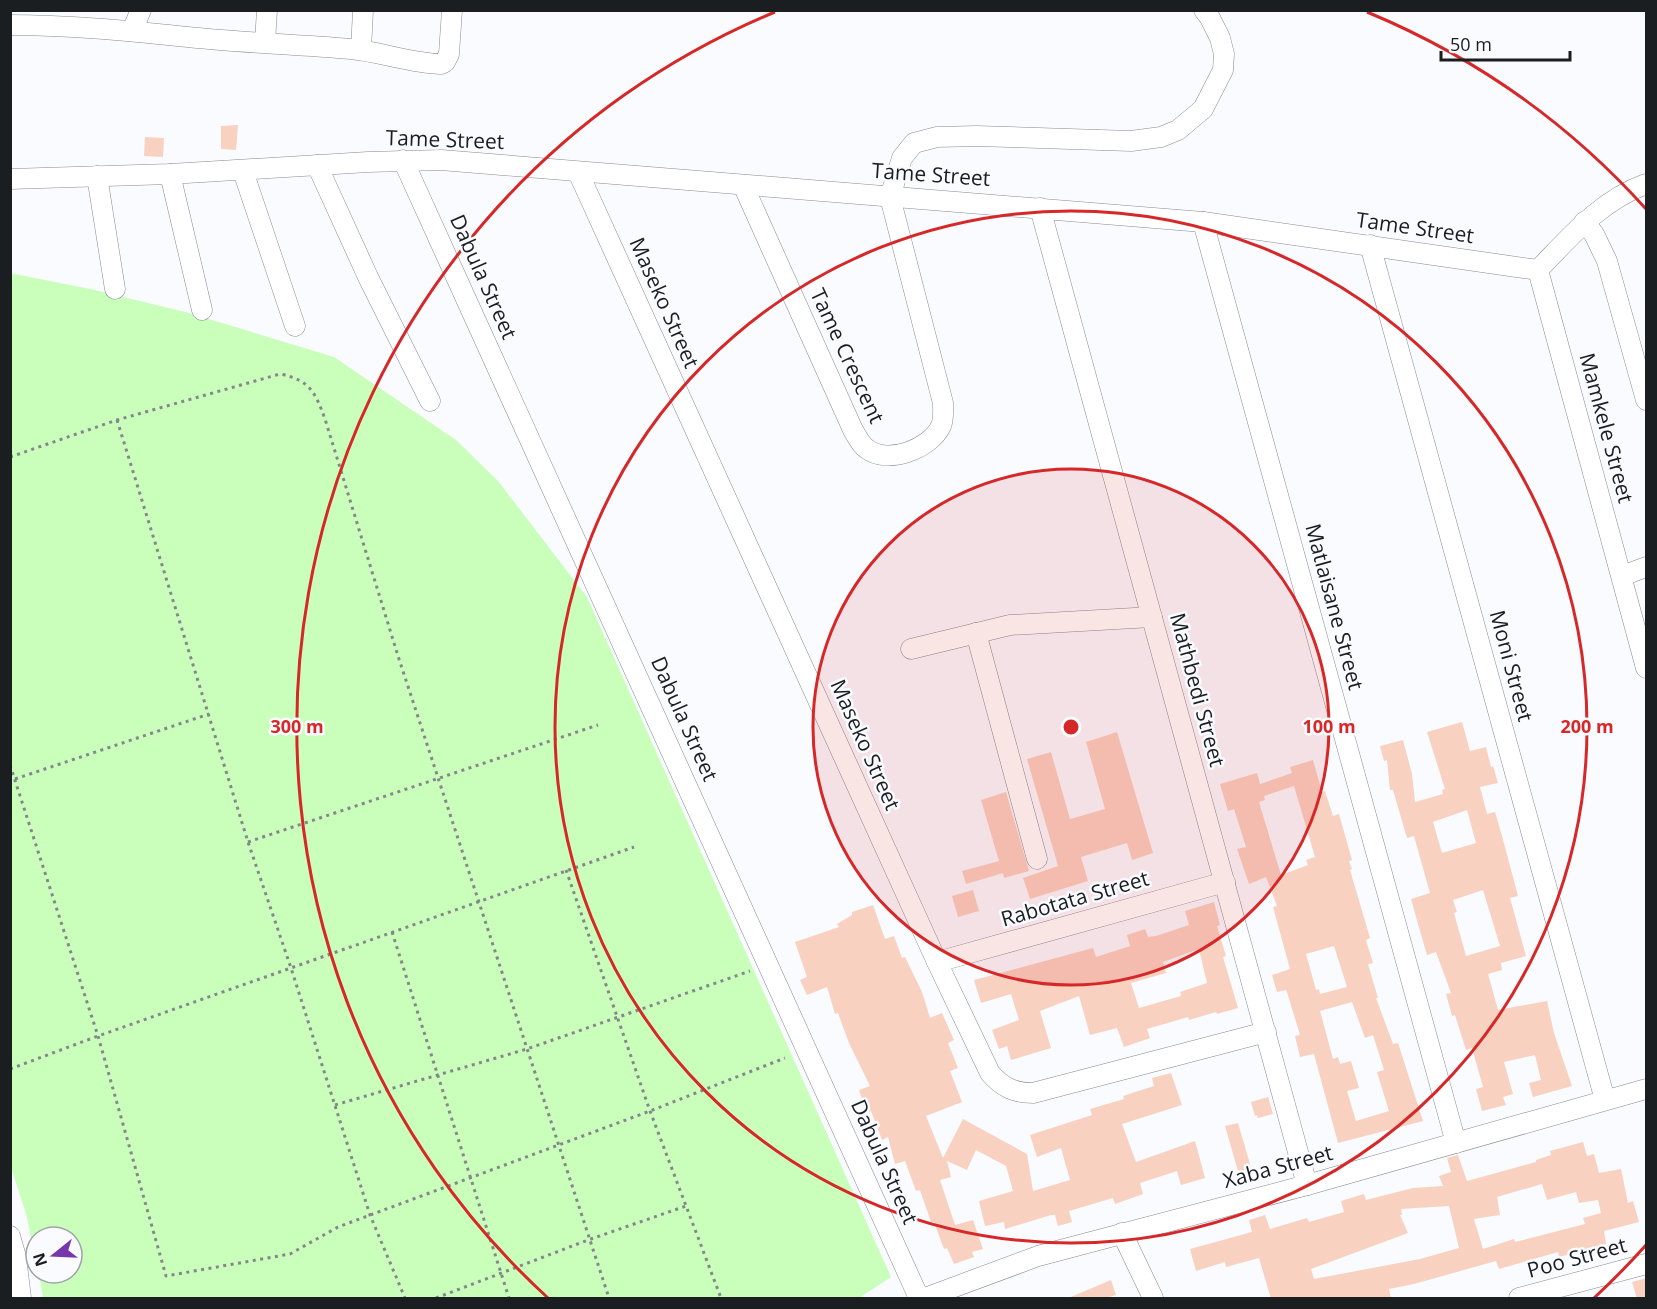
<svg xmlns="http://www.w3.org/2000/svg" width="1657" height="1309" viewBox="0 0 1657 1309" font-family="'Open Sans',sans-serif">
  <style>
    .green { fill: #cafebb }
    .building { fill: #f9d1c1; fill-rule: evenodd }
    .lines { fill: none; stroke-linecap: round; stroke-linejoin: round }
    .minor-casing { stroke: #868b94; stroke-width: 21 }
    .path { stroke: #85878b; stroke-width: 3; stroke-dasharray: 3 4.5; stroke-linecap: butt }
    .minor { stroke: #fff; stroke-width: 20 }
    .ring { fill: none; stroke: #d62828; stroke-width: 3 }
    .labels { text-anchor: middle; stroke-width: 5; stroke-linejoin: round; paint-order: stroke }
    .street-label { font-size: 21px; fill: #1b1e21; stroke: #f9fbff }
    .centre { fill: #d62828; stroke: #f9fbff; stroke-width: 3 }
    .ring-label { font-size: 18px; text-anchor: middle; font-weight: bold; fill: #d62828; stroke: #f9fbff; stroke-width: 5; stroke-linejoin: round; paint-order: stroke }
  </style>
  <rect width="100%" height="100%" fill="#f9fbff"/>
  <path class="green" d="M 10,273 L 95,290 L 189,313 L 334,357 L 456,440 L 498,481 L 587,597 L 891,1277 L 859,1298 L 43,1298 L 39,1273 L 72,1273 L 72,1237 L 36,1237 L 36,1260 L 26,1214 L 11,1167 Z"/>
  <g class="building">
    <path d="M 238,125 L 236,150 L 221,149 L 221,126 Z"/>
    <path d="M 145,137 L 164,138 L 163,157 L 144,156 Z"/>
    <path d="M 1462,722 L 1470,751 L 1486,747 L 1491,767 L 1493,766 L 1498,783 L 1480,787 L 1487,814 L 1495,812 L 1502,836 L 1518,896 L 1510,898 L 1526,956 L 1501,963 L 1502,970 L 1488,974 L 1498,1010 L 1547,1001 L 1554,1033 L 1572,1086 L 1533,1097 L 1529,1083 L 1541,1080 L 1535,1055 L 1504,1062 L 1513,1094 L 1503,1097 L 1506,1105 L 1482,1111 L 1476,1089 L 1483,1087 L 1472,1048 L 1466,1050 L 1455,1015 L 1452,1016 L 1446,994 L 1451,993 L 1436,952 L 1427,955 L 1420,931 L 1411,899 L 1430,893 L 1414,836 L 1407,838 L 1393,790 L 1390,790 L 1387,760 L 1384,761 L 1380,746 L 1403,740 L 1412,774 L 1415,802 L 1443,794 L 1442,790 L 1445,789 L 1427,732 ZM 1467,810 L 1476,843 L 1442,853 L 1433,822 ZM 1483,890 L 1500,946 L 1466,956 L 1454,913 L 1457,912 L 1453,900 Z"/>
    <path d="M 1117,732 L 1153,853 L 1132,860 L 1127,843 L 1081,857 L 1088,881 L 1030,899 L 1023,878 L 1058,866 L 1027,759 L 1051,752 L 1070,819 L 1105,809 L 1086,742 Z"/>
    <path d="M 1313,760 L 1322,792 L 1325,791 L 1333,816 L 1339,814 L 1352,860 L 1349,861 L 1352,869 L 1350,870 L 1370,938 L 1366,940 L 1373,963 L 1368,964 L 1378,998 L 1376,998 L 1393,1044 L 1398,1043 L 1423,1121 L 1338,1143 L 1314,1054 L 1300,1057 L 1295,1036 L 1300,1035 L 1287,992 L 1286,990 L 1277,992 L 1272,975 L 1290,969 L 1273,907 L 1277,906 L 1266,877 L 1249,884 L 1237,849 L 1246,847 L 1234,809 L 1228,811 L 1220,784 L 1257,773 L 1260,784 L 1292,773 L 1290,767 ZM 1294,786 L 1315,857 L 1306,860 L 1308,865 L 1281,875 L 1259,802 L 1265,800 L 1264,796 ZM 1334,946 L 1347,987 L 1320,994 L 1319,989 L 1316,990 L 1306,954 ZM 1352,1002 L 1365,1038 L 1373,1035 L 1384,1070 L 1377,1072 L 1389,1111 L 1356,1121 L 1347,1091 L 1359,1088 L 1351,1061 L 1340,1064 L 1338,1057 L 1333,1059 L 1320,1011 Z"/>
    <path d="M 1006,792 L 1029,871 L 1004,878 L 1003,873 L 966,884 L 962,871 L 999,861 L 981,800 Z"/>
    <path d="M 973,890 L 979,911 L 958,917 L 952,896 Z"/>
    <path d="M 1214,902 L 1220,925 L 1217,926 L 1226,956 L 1223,957 L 1238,1008 L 1217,1014 L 1216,1012 L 1189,1020 L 1188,1017 L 1147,1029 L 1150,1038 L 1124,1047 L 1117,1028 L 1090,1035 L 1079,996 L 1040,1011 L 1051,1048 L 1011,1060 L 1007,1046 L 999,1049 L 992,1030 L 1019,1020 L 1011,994 L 981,1003 L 974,980 L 1093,948 L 1096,957 L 1130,946 L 1127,935 L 1145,929 L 1148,937 L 1156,936 L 1189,925 L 1185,911 ZM 1199,949 L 1207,983 L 1180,992 L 1181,996 L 1139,1008 L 1131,983 L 1166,973 L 1163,962 Z"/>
    <path d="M 873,905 L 885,939 L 894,936 L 902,958 L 905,957 L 922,992 L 930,1018 L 942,1013 L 954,1040 L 948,1043 L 958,1068 L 950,1071 L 962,1102 L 926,1116 L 943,1158 L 963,1119 L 1027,1154 L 1033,1191 L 1070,1180 L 1061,1148 L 1037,1157 L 1030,1135 L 1092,1115 L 1090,1109 L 1124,1099 L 1123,1096 L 1154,1086 L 1152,1078 L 1171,1073 L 1182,1105 L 1122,1124 L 1136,1162 L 1195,1141 L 1205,1178 L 1181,1185 L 1177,1171 L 1140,1183 L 1143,1194 L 1115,1204 L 1113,1198 L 1069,1211 L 1072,1222 L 1058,1226 L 1055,1215 L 1051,1215 L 1005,1229 L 1004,1222 L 985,1226 L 979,1201 L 1013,1191 L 1006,1166 L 976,1150 L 967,1170 L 947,1161 L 951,1177 L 940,1180 L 955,1225 L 973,1220 L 983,1249 L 972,1252 L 974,1257 L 954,1264 L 947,1248 L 944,1249 L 934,1222 L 931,1222 L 920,1190 L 916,1191 L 905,1161 L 895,1164 L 888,1137 L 882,1140 L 871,1111 L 867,1113 L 859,1090 L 870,1086 L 849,1043 L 838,1013 L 835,1014 L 827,987 L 807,995 L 800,980 L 807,977 L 795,942 L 839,927 L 837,924 L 852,915 L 852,912 Z"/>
    <path d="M 1268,1097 L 1273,1114 L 1258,1118 L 1257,1115 L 1255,1116 L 1251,1102 Z"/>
    <path d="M 1238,1123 L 1253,1174 L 1240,1178 L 1225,1126 Z"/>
    <path d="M 1583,1142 L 1587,1156 L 1594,1154 L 1599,1173 L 1621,1169 L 1628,1203 L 1633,1201 L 1639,1222 L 1604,1231 L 1606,1244 L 1559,1257 L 1558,1252 L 1499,1269 L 1496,1261 L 1414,1284 L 1389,1289 L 1391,1299 L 1271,1299 L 1259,1258 L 1226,1267 L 1225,1262 L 1196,1271 L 1190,1249 L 1252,1232 L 1249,1220 L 1265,1215 L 1270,1229 L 1307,1218 L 1309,1222 L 1344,1212 L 1341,1201 L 1364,1194 L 1366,1200 L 1413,1188 L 1443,1186 L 1439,1176 L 1451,1172 L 1447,1158 L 1458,1155 L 1467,1181 L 1536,1162 L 1536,1160 L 1551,1155 L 1550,1151 ZM 1542,1184 L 1547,1200 L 1576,1192 L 1579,1203 L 1598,1200 L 1601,1213 L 1583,1218 L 1585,1224 L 1515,1242 L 1514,1239 L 1483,1249 L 1474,1219 L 1500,1215 L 1497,1197 ZM 1449,1206 L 1459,1248 L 1420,1259 L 1314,1279 L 1311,1269 L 1408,1233 L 1400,1215 L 1402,1215 L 1401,1209 Z"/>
    <path d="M 1647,1278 L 1647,1299 L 1637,1299 L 1632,1282 Z"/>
    <path d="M 1111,1280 L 1116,1295 L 1102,1299 L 1066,1299 Z"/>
  </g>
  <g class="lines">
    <g class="minor-casing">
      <g id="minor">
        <path d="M 10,25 C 70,25 128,31 188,37 C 242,43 297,44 351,49 C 381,52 411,63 441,64 L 445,62 L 449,54 L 452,10"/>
        <path d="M 132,31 L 141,10"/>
        <path d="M 265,42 L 267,10"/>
        <path d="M 361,50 L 363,10"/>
        <path d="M 403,160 L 919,1298"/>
        <path d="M 317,165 L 368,277 L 430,401"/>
        <path d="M 243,171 L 295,326"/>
        <path d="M 578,172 L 937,962 L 990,1073 C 1002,1087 1014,1093 1033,1093 L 1266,1032"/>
        <path d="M 170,174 L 202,310"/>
        <path d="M 97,176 L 115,289"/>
        <path d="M 10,179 L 170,174 L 368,162 L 441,160 L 1203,222 L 1538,270"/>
        <path d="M 743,185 L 853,430 C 857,437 861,445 867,449 C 888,465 930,449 941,426 C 944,419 943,411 943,403 L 890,197 L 902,158 L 914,143 L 937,137 L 976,136 L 1131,141 L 1161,137 L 1178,130 L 1203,109 L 1223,70 L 1224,54 L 1220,38 L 1210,18 L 1204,10"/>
        <path d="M 1040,208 L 1307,1185"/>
        <path d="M 1203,222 L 1456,1143"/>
        <path d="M 1584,222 L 1594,234 L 1607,261 L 1646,400"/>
        <path d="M 1370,245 L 1605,1100"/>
        <path d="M 1538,270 L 1646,668"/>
        <path d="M 1538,270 C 1570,237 1601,200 1646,184"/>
        <path d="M 1622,576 L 1646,567"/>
        <path d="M 976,633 L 1037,859"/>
        <path d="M 911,649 L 1010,625 L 1152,617"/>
        <path d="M 937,962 L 1225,882"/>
        <path d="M 1122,1233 L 1153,1298"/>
        <path d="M 10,1236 L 16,1257 L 21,1298"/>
        <path d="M 925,1298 L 1038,1256 L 1307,1185 L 1646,1089"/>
        <path d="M 1519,1298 L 1646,1264"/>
      </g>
    </g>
    <g class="path">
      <path d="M 117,420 L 248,842 L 291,968 L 370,1215 L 405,1298"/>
      <path d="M 10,457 L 117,420 L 280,374 C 310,380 315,392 325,419 L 398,656 L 609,1298"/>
      <path d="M 10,765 L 98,1036 L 166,1276 L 290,1254 L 338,1227 L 650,1111 L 785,1058"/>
      <path d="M 15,779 L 209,714"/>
      <path d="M 248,842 L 598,725"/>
      <path d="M 566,870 L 650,1111 L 721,1298"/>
      <path d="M 392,932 L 509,1298"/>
      <path d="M 10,1069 L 98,1036 L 634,847"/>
      <path d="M 335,1105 L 527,1049 L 750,971"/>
      <path d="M 436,1298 L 588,1240 L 686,1206"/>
    </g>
    <use href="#minor" class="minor"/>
  </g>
  <circle cx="1071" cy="727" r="258" fill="#d62828" fill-opacity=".12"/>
  <g class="ring">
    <circle cx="1071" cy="727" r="258"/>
    <circle cx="1071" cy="727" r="516"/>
    <path d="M1646 1245A774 774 0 0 1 1594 1298M548 1298A774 774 0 0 1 775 12M1367 12A774 774 0 0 1 1646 209"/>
  </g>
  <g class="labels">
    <g class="street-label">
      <text transform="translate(445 140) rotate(2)" y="7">Tame Street</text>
      <text transform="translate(931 175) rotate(4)" y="7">Tame Street</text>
      <text transform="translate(1415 228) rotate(8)" y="7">Tame Street</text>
      <text transform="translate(483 277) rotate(66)" y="7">Dabula Street</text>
      <text transform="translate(664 303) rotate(66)" y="7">Maseko Street</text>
      <text transform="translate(847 356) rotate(65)" y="7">Tame Crescent</text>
      <text transform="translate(1606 428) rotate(75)" y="7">Mamkele Street</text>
      <text transform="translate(1334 607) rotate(75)" y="7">Matlaisane Street</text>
      <text transform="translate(1511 666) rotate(75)" y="7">Moni Street</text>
      <text transform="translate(1197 690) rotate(75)" y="7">Mathbedi Street</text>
      <text transform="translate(684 719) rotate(66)" y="7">Dabula Street</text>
      <text transform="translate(865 745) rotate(66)" y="7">Maseko Street</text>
      <text transform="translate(1075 899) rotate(-16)" y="7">Rabotata Street</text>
      <text transform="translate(884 1162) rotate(66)" y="7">Dabula Street</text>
      <text transform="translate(1278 1167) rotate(-15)" y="7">Xaba Street</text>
      <text transform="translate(1577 1258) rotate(-15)" y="7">Poo Street</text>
    </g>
  </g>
  <circle cx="1071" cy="727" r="9" class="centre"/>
  <g class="ring-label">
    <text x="1329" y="733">100 m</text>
    <text x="1587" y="733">200 m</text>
    <text x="297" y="733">300 m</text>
  </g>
  <rect width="1657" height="1309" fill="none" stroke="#1b1e21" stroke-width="24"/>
  <g transform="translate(54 1255) rotate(252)"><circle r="28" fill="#f9fbff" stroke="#a0a3a6" stroke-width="1.5"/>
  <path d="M0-4.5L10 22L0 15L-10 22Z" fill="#7836ab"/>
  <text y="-9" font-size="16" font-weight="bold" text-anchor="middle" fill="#1b1e21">N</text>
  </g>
  <path d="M1441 51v9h129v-9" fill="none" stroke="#1b1e21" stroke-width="3"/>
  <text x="1450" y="51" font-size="18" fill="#1b1e21" stroke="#f9fbff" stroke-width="4.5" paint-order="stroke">50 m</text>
</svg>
